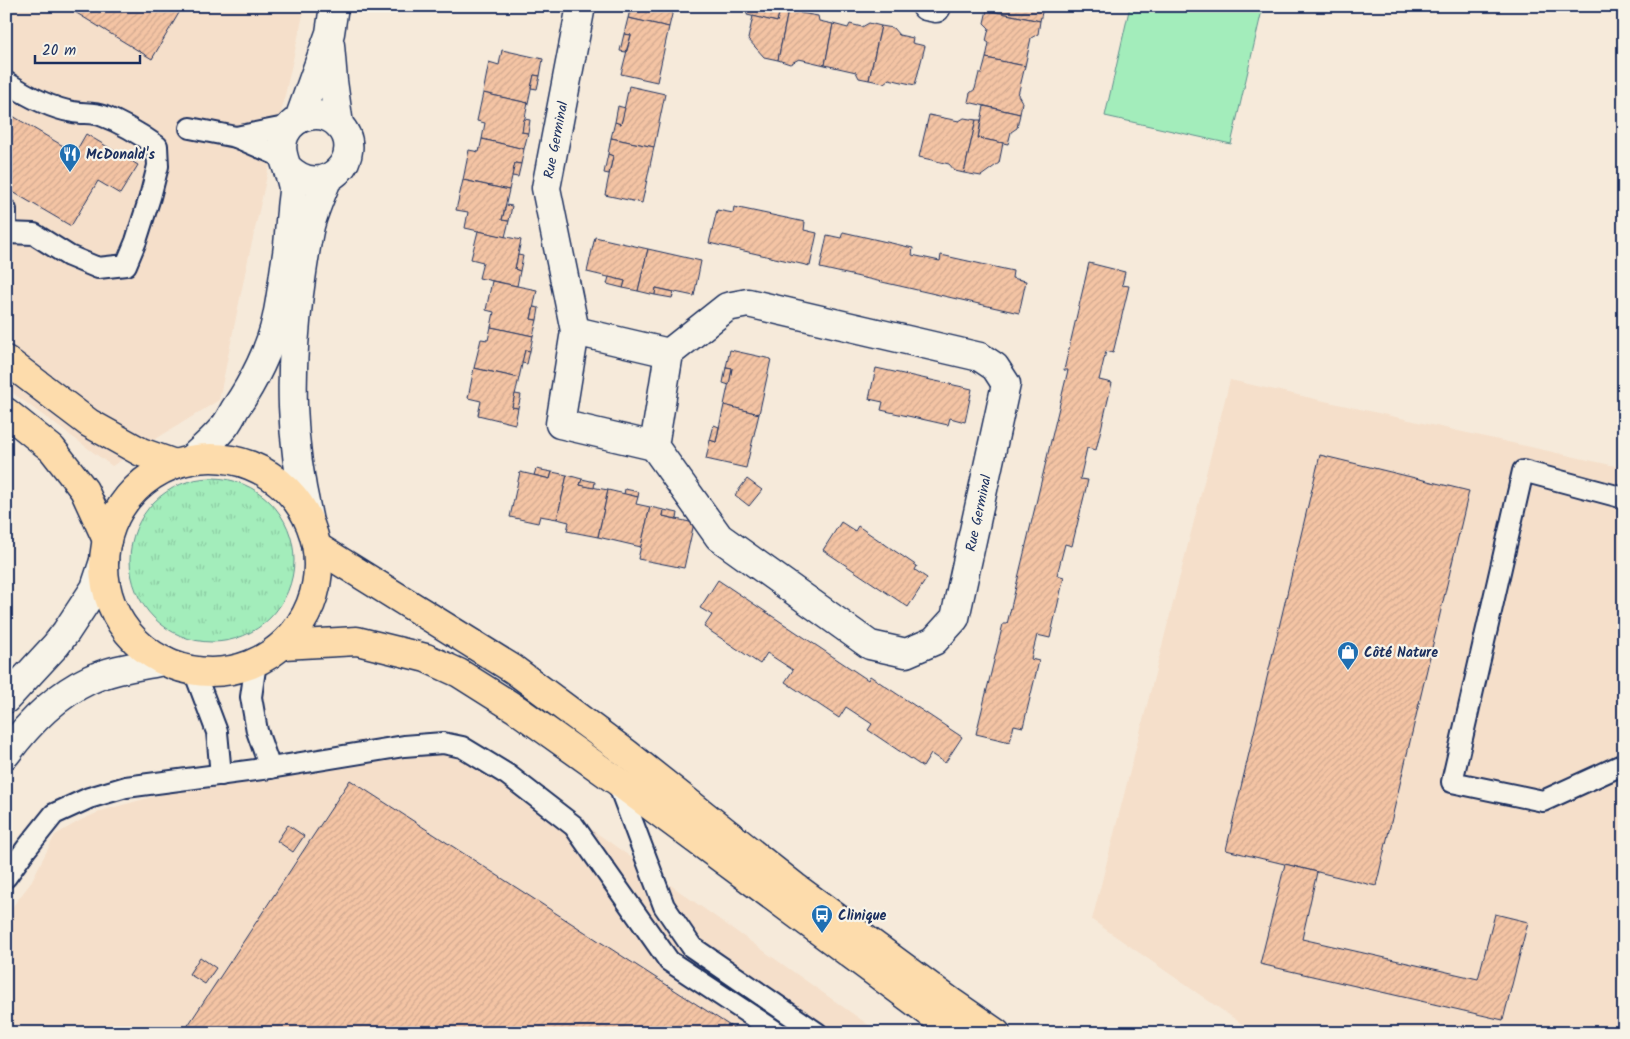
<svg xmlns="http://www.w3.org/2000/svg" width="1630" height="1039" viewBox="0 0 1630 1039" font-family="Kalam,sans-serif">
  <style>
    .built { fill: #f5dfca }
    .grass { fill: url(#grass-tufts); stroke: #5f8e8c }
    .garden { fill: #a3edbb; stroke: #5f8e8c }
    .building { fill: url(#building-hatch); stroke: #1b2f5e }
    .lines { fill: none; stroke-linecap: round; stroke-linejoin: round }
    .service-casing { stroke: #1b2f5e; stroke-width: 24 }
    .minor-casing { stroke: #1b2f5e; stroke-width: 31 }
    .tertiary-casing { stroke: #1b2f5e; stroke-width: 31 }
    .primary-casing { stroke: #1b2f5e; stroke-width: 31 }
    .service { stroke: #f7f3e8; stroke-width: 20 }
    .minor { stroke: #f7f3e8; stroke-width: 28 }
    .tertiary { stroke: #f7f3e8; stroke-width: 28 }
    .primary { stroke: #fddcac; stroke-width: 28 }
    .labels { text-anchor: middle; stroke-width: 4.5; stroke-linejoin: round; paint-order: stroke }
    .street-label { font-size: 14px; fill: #1b2f5e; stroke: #f7f3e8 }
    .poi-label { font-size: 14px; font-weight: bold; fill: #1b2f5e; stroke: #f7f3e8; text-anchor: start }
  </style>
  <defs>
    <pattern id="grass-tufts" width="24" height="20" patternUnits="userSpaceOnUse" patternTransform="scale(1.25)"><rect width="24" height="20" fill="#a3edbb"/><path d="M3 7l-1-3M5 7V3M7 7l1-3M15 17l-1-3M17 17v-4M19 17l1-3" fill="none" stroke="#8ccca3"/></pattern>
    <pattern id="building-hatch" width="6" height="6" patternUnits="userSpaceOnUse" patternTransform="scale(1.25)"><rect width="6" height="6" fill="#f4c4a4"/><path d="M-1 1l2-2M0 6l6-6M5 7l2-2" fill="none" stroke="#d1a990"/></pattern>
  </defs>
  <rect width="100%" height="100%" fill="#f6eada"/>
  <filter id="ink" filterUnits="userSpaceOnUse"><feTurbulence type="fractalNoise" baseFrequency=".02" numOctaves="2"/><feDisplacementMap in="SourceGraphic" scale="10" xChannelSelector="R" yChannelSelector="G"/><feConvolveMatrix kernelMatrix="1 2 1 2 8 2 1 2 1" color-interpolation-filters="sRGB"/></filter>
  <g filter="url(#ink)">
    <g class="built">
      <path d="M 6,6 L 305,6 L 246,269 L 219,400 L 112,466 L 6,388 Z"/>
      <path d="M 1230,380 L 1624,468 L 1624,1033 L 1255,1033 L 1092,920 Z"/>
      <path d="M 462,738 L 880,1033 L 6,1033 L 6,915 L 30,884 L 55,835 L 81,820 L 104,810 L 362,740 Z"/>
    </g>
    <circle class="grass" cx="212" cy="560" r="82"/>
    <path class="garden" d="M 1130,6 L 1263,6 L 1231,144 L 1105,116 Z"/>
    <g class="building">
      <path d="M 65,6 L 183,6 L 152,59 Z"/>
      <path d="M 631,6 L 674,6 L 669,27 L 628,18 Z"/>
      <path d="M 749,6 L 781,6 L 777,22 L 747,15 Z"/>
      <path d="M 781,6 L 789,6 L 778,60 L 764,57 L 748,39 L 753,16 L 777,22 Z"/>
      <path d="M 789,6 L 798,8 L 800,13 L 818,16 L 819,21 L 833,24 L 825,65 L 799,59 L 790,64 L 778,60 Z"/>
      <path d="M 988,6 L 1041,6 L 1043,8 L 1040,21 L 987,10 Z"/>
      <path d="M 987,10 L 1040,21 L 1038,34 L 1031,38 L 1025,66 L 986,58 L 989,43 L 986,41 L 989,28 L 984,23 Z"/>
      <path d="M 628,18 L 669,27 L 657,82 L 621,74 L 631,35 L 624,34 Z"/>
      <path d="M 869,23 L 881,26 L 869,80 L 859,78 L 856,72 L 825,65 L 833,24 L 848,28 L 850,24 L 862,27 Z"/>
      <path d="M 881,26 L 893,28 L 899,35 L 913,38 L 912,43 L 925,46 L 915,85 L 889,79 L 884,83 L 869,80 Z"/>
      <path d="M 624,34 L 631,35 L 626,52 L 620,51 Z"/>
      <path d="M 502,50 L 543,59 L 540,76 L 534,75 L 528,103 L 483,93 L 489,62 L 499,65 Z"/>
      <path d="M 986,58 L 1025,66 L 1018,95 L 1022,102 L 1020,114 L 968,102 L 970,93 L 975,89 L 979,73 L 982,73 Z"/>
      <path d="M 534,75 L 540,76 L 537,89 L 531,88 Z"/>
      <path d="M 629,86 L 665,94 L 654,147 L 611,138 L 615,122 L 621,124 Z"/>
      <path d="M 483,93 L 528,103 L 522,132 L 528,133 L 524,149 L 482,139 L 485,123 L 477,121 Z"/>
      <path d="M 618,106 L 625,108 L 621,124 L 615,122 Z"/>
      <path d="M 984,106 L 1020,114 L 1017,128 L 1011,132 L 1008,144 L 978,138 Z"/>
      <path d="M 6,112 L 75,153 L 86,134 L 138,165 L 120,194 L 98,181 L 71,226 L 6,188 Z"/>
      <path d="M 929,115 L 959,121 L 964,118 L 976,120 L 964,173 L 955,171 L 949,164 L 919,157 Z"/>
      <path d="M 524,119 L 530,120 L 528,133 L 522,132 Z"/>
      <path d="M 976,120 L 981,120 L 978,138 L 1003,143 L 999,163 L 981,176 L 964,173 Z"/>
      <path d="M 611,138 L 654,147 L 642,203 L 605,195 L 613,156 L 608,154 Z"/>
      <path d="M 482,139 L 524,149 L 521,164 L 515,163 L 509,190 L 463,180 L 469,150 L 479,152 Z"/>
      <path d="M 608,154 L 613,156 L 609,174 L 604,173 Z"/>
      <path d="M 515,163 L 521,164 L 518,177 L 512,176 Z"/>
      <path d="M 463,180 L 509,190 L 502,220 L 509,221 L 505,237 L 465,228 L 468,212 L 456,210 Z"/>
      <path d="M 506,205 L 512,206 L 509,221 L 502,220 Z"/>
      <path d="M 734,207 L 805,222 L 804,230 L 817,233 L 810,266 L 709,243 L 717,210 L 733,213 Z"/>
      <path d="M 478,231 L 521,240 L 515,269 L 520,271 L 517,286 L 479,278 L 483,262 L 471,259 Z"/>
      <path d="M 843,232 L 913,248 L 912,255 L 940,261 L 941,255 L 1013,271 L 1012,278 L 1026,281 L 1019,313 L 820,268 L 827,235 L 841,238 Z"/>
      <path d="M 595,237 L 648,249 L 638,291 L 623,288 L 625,281 L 587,272 Z"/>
      <path d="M 648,249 L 701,261 L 694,296 L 656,288 L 655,295 L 638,291 Z"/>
      <path d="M 518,255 L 523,256 L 520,271 L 515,269 Z"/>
      <path d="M 1089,263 L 1125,272 L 1122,285 L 1129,286 L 1113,353 L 1106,351 L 1099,380 L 1112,383 L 1096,450 L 1087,448 L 1080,479 L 1088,480 L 1072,546 L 1065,544 L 1057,575 L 1064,577 L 1050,638 L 1037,635 L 1031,659 L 1039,661 L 1023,727 L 1014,725 L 1010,742 L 976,734 L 1003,624 L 1007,624 L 1068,370 L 1064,370 Z"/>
      <path d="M 609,277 L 625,281 L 623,288 L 607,284 Z"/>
      <path d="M 492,281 L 537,290 L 531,319 L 537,320 L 533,336 L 491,327 L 494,312 L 486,310 Z"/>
      <path d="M 656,288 L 674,292 L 672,298 L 655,295 Z"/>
      <path d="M 534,307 L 539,308 L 537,320 L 531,319 Z"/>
      <path d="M 491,327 L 533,336 L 530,351 L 525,350 L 519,378 L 474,368 L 481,339 L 488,340 Z"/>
      <path d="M 525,350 L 530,351 L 527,364 L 522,363 Z"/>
      <path d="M 730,350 L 771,359 L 759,414 L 724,405 L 732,368 L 726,367 Z"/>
      <path d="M 726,367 L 732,368 L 729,385 L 723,383 Z"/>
      <path d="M 474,368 L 519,378 L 512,407 L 518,408 L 515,424 L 478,415 L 481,401 L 468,398 Z"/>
      <path d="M 876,368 L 972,389 L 965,422 L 950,418 L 948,425 L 881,410 L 883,402 L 869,399 Z"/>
      <path d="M 515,394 L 521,395 L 518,408 L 512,407 Z"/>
      <path d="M 724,405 L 759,414 L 746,468 L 706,459 L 710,440 L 716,442 Z"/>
      <path d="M 714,425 L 719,427 L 716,442 L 710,440 Z"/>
      <path d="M 1320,455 L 1469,491 L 1376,886 L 1226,850 Z"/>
      <path d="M 536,469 L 552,472 L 550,479 L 534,475 Z"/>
      <path d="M 520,472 L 550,479 L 552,472 L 567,475 L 557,519 L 540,516 L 538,523 L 510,517 Z"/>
      <path d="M 567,475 L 582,479 L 580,485 L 608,490 L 598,537 L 567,531 L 569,522 L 557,519 Z"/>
      <path d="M 582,479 L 595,482 L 594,488 L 580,485 Z"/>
      <path d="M 747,479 L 762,490 L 749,506 L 735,495 Z"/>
      <path d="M 625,489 L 639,492 L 638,497 L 624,494 Z"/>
      <path d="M 608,490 L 638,497 L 636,504 L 650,507 L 641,547 L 598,537 Z"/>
      <path d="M 650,507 L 664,510 L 663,516 L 694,523 L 684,568 L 638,559 Z"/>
      <path d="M 664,510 L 678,513 L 677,519 L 663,516 Z"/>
      <path d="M 841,522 L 855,531 L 858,526 L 917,566 L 915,570 L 927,578 L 908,607 L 823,550 Z"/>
      <path d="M 718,580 L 868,680 L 870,676 L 962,737 L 945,763 L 931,754 L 923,767 L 868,730 L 872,724 L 846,707 L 839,718 L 785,682 L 793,670 L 767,653 L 760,664 L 704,627 L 712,615 L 700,608 Z"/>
      <path d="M 350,780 L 741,1033 L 183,1033 Z"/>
      <path d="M 288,825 L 304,836 L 293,852 L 277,841 Z"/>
      <path d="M 1285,864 L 1317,872 L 1302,939 L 1478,979 L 1495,914 L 1528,922 L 1503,1020 L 1260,964 Z"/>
      <path d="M 200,957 L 216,968 L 205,984 L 189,974 Z"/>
    </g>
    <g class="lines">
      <g class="service-casing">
        <g id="service">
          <path d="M 6,82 C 26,95 50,108 73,112 C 82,114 94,112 103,116 C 122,123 140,134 157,146 L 158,166 L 150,197 L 136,241 L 126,265 L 98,268 L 69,256 L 34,234 L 6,233"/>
          <path d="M 190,128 L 236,137 L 282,157"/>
          <path d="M 236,137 L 290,126"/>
          <path d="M 6,210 L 6,226"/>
          <path d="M 1624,498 L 1523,471 L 1452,782 L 1543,801 L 1624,764"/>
          <path d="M 256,662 L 251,697 L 257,731 L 270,768"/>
          <path d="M 194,671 L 217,732 L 221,775"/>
          <path d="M 617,781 L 664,906 L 692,947 L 817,1033"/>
          <path d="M 6,877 L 26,849 L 54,814 L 89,798 L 126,787 L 270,768 L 404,746 L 443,743 L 462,747 L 508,775 L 574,826 L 669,961 L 778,1033"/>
        </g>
      </g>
      <g class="minor-casing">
        <g id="minor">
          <path d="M 926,6 L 936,8 L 937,6"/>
          <path d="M 748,303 L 980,357 L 995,367 L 1006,384 L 955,618 L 934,641 L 906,653 L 870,645 L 719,537 L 654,446 L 669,353 L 727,307 Z"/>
          <path id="s1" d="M 575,331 L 546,188 L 581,6"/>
          <path d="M 654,446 L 560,424 L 575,331 L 669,353"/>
        </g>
      </g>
      <g class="tertiary-casing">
        <g id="tertiary">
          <path d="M 330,45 L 333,81 L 339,125"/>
          <path d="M 299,119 L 330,33 L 334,6"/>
          <path d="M 190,460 C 201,450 213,440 223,428 C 228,423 231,416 235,409 C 253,383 271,348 277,317 C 281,298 283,279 286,260 C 289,244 289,228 291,211 C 291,204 293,196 293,189 C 291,170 276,153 285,134 C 294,114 323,108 339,125 C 368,154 324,205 287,167"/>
          <path d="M 308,517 C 290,438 289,374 299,294 C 302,272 305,249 310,226 C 314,211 321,195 327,180"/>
          <path d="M 6,699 L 56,645 L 66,632 L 95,588 L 104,561"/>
          <path d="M 6,754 C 28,724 55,696 89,680 C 112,669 139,666 164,661"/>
        </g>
      </g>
      <g class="primary-casing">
        <g id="primary">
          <path d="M 6,360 L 89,423 L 141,452 L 175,464"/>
          <path d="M 6,412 L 52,449 L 84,490 L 107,540"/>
          <circle cx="211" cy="565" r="107"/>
          <path d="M 317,547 L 513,669 L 626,753 L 795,887 L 951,1002 L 996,1033"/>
          <path d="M 283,645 L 357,641 L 426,658 L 459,673 L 516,709 L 617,781 L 957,1033"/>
        </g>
      </g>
      <use href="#service" class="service"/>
      <use href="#minor" class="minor"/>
      <use href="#tertiary" class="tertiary"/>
      <use href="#primary" class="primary"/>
    </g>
  </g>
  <defs>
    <g id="restaurant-pin" transform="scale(1.125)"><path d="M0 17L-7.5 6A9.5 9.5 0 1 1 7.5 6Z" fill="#1f6fb2" stroke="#f7f3e8"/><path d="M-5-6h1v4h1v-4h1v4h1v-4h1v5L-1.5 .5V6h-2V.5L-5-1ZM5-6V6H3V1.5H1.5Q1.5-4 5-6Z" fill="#fff"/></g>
    <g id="shop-pin" transform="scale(1.125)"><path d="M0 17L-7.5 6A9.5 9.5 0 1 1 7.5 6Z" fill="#1f6fb2" stroke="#f7f3e8"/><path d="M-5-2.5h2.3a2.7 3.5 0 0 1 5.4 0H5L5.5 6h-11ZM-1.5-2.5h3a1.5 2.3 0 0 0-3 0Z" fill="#fff"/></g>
    <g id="bus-pin" transform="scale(1.125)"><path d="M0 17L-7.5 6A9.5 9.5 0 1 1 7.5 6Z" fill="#1f6fb2" stroke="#f7f3e8"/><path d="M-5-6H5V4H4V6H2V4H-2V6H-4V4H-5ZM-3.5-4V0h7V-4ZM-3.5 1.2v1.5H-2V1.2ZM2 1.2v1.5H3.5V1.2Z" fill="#fff"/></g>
  </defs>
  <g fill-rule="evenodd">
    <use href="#restaurant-pin" x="70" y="154"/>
    <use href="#shop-pin" x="1348" y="652"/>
    <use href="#bus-pin" x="822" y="915"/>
  </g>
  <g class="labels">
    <g class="street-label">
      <text dy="5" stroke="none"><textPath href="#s1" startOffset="195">Rue Germinal</textPath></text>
      <text transform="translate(978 513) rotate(-78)" y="5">Rue Germinal</text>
    </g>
    <g class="poi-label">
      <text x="86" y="159">McDonald's</text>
      <text x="1364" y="657">Côté Nature</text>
      <text x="838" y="920">Clinique</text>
    </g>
  </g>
  <rect width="1630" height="1039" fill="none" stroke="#f7f3e8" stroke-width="25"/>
  <rect x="12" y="12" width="1605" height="1014" fill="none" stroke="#1b2f5e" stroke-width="2" filter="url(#ink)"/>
  <path d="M35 55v8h105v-8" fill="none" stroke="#1b2f5e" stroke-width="2.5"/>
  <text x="42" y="55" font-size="15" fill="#1b2f5e" stroke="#f7f3e8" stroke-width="4" paint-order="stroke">20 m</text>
</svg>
